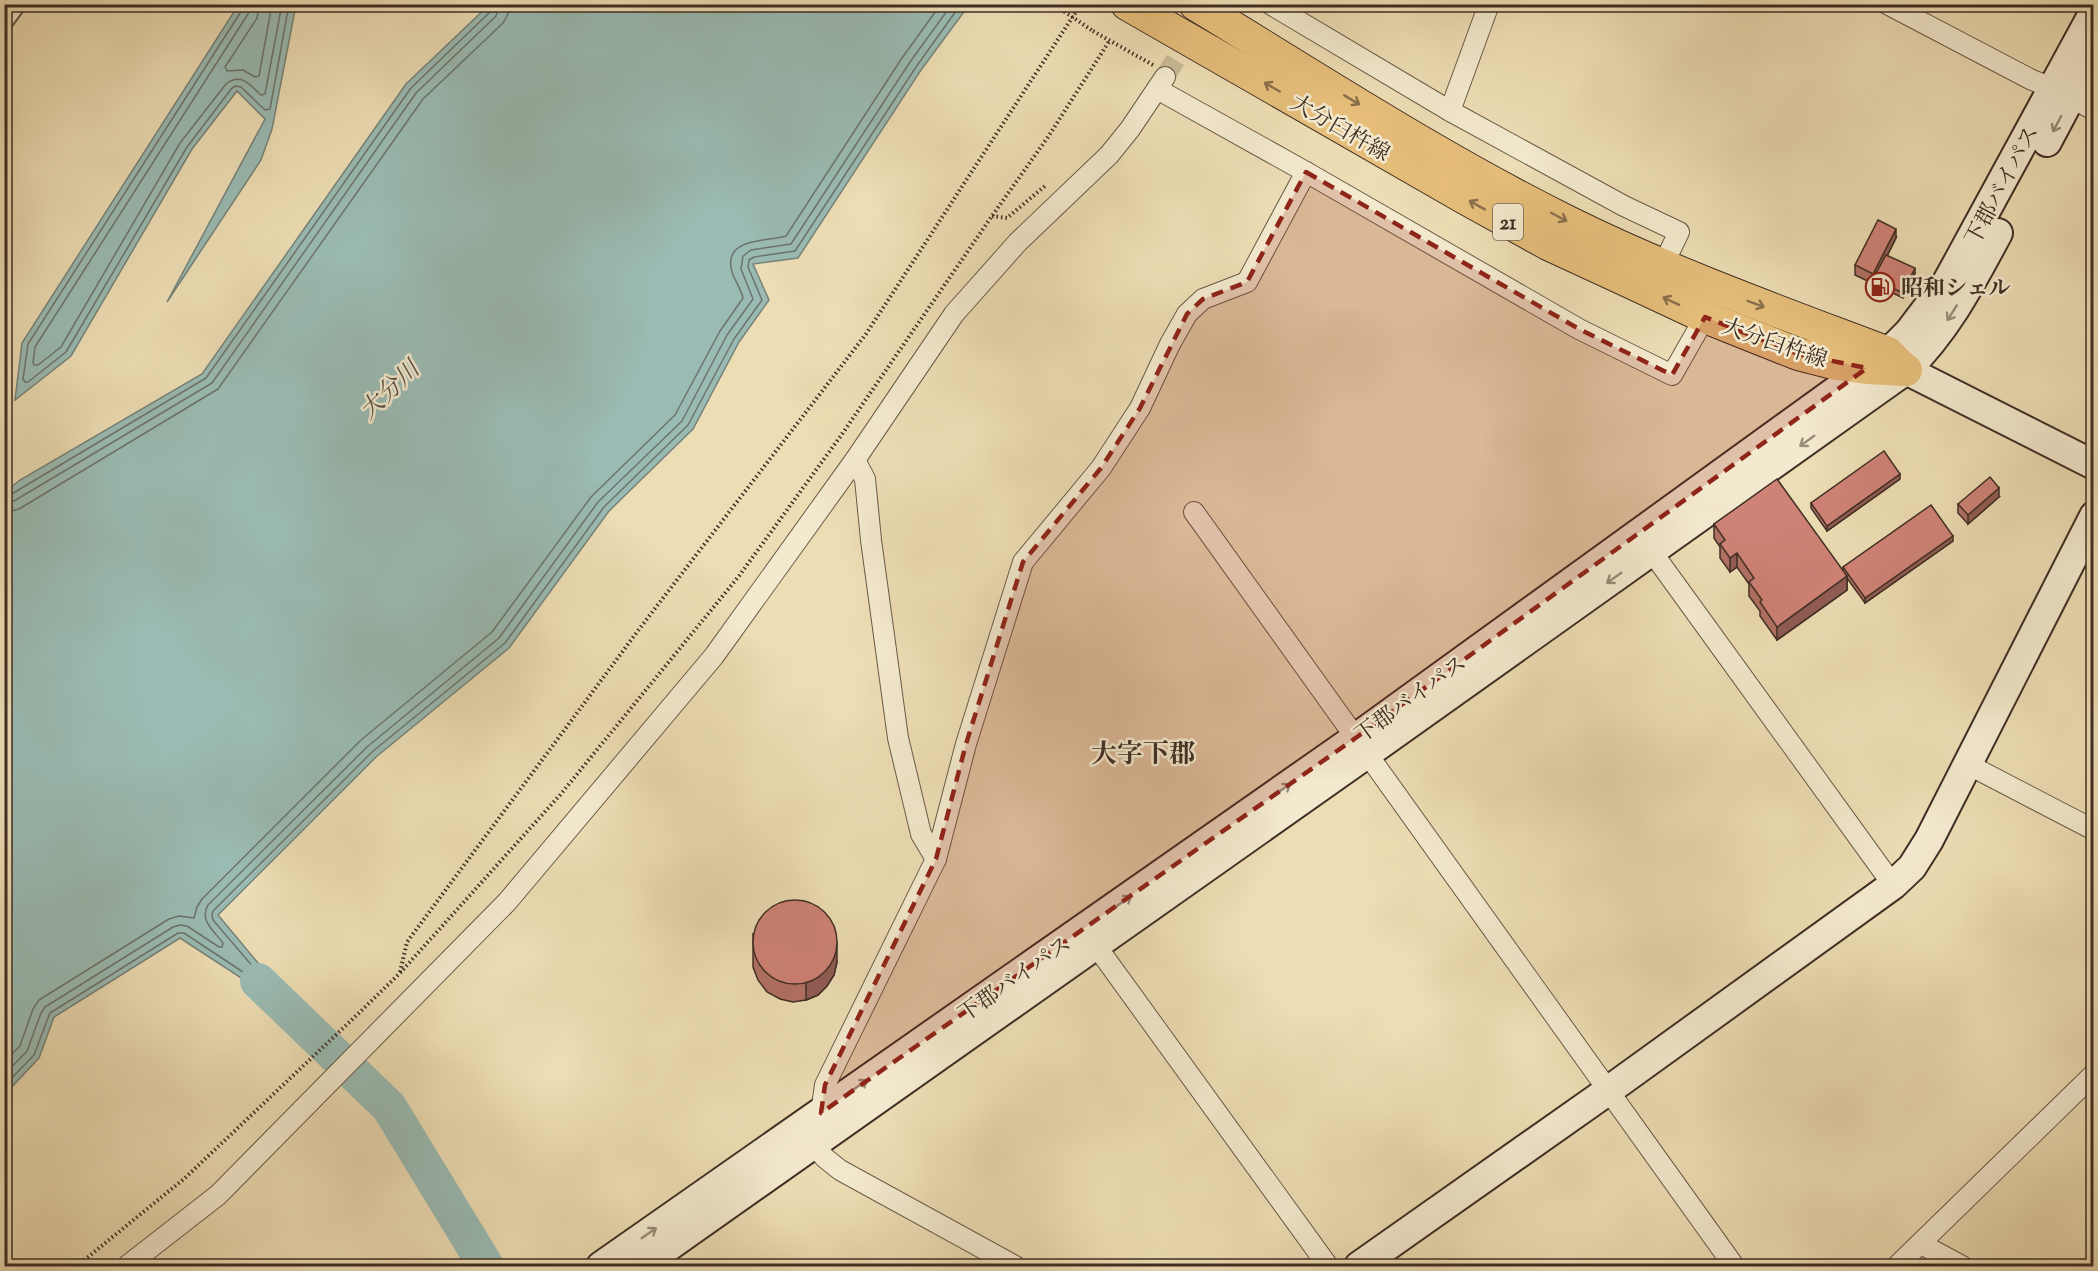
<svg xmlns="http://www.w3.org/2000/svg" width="2098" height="1271" viewBox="0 0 2098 1271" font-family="'Sorts Mill Goudy','Noto Serif JP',serif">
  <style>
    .water { fill: #9abbb3; stroke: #76837a; stroke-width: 1.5 }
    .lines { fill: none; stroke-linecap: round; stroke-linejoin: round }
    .shore { stroke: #6c746c; stroke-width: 1.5 }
    .river { stroke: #9abbb3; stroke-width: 36 }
    .street-tunnel { stroke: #caba97; stroke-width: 20; stroke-dasharray: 20 10; stroke-linecap: butt }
    .lane-casing { stroke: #6a5a48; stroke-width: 14 }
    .street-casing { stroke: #6a5a48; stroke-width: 22 }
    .secondary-casing { stroke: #3f2e24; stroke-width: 32 }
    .primary-casing { stroke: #3f2e24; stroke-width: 34 }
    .path { stroke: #3f2e24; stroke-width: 4; stroke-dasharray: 1.5 3; stroke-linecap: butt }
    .lane { stroke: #f3e9ce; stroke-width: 10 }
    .street { stroke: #f3e9ce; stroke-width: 20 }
    .secondary { stroke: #f3e9ce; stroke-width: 28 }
    .primary { stroke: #e6be7a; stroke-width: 32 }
    .path-bridge { stroke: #3f2e24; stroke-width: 4; stroke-dasharray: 1.5 3; stroke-linecap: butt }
    .wall { fill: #b27065; stroke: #3f2e24; stroke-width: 1.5 }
    .shaded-wall { fill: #915b53; stroke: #3f2e24; stroke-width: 1.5 }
    .building { fill: #cf8276; stroke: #3f2e24; stroke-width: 1.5 }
    .oneway { stroke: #8a6f4b }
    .oneway2 { stroke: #998c79 }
    .marked { fill: #8f2418; fill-opacity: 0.2; stroke: #8f2418; stroke-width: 4.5; stroke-dasharray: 12 8; stroke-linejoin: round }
    .labels { text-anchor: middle; stroke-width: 5; stroke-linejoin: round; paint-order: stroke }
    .shield { fill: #f3e9ce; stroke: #756657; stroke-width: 1.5 }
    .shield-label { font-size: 21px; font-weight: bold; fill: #3f2e24 }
    .street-label { font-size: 22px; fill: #3f2e24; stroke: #f3e9ce }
    .poi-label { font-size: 22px; font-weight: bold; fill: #3f2e24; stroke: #f3e9ce; text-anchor: start }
    .water-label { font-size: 24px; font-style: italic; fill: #565148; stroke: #f3e9ce }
    .quarter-label { font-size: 26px; font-weight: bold; fill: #3f2e24; stroke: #f3e9ce }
  </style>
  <rect width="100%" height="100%" fill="#edddb4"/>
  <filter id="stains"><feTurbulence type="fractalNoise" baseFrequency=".00333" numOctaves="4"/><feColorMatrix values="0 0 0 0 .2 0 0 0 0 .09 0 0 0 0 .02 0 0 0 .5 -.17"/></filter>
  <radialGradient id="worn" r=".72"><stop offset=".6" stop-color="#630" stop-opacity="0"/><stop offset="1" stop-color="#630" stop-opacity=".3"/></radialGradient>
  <g class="water">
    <path d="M 239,4 L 296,5 L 272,129 L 261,160 L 167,302 L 265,119 L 237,91 L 192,149 L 71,356 L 15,400 L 22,343 Z"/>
    <path d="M 489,5 L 969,5 L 921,70 L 798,258 L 753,264 L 769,300 L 739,342 L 693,429 L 609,511 L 509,648 L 376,757 L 218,915 L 298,1011 L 288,1021 L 246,981 L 180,938 L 54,1017 L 39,1058 L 5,1094 L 5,492 L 20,480 L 202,374 L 406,84 Z"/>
  </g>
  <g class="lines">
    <g class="shore">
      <path d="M 243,4 L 242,10 L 28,344 L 23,379 L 25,382 L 28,382 L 66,352 L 187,147 L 232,88 L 236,86 L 241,87 L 265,110 L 270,109 L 289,4"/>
      <path d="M 251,4 L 248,14 L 35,347 L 33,362 L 34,365 L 38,365 L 61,347 L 180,143 L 226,84 C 241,72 250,85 261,95 L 265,94 L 282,4"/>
      <path d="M 260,4 L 257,18 L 225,67 L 227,71 L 243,70 L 255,77 L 259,76 L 272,4"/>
      <path d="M 4,496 L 10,495 L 206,378 L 411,88 L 491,11 L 492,4"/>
      <path d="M 4,504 L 14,501 L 212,383 L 416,93 L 496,16 L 500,4"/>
      <path d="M 4,513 L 19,509 L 218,389 L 423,99 L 503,23 L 508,14 L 509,4"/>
      <path d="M 4,1062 L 20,1046 L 33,1009 L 39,1000 L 169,919 L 179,916 L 194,918 L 197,907 L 202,899 L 361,740 L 492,632 L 591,497 L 675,415 L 720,331 L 743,298 C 741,289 735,281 732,272 C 722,237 767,242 786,236 L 902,58 L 941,4"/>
      <path d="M 4,1075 L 27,1051 L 41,1013 L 45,1007 L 173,927 L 180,925 L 187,926 L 219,947 L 222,947 L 223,943 C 214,931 199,920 208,905 L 367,747 L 499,638 L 598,502 L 682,421 L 727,335 L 753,299 L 741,269 L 743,256 L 751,250 L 791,244 L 910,62 L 952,4"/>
      <path d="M 4,1086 L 34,1055 L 50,1013 L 178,933 L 184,933 L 249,976 L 268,994 L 272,993 L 272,989 L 213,920 L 212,915 L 213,911 L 372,752 L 505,643 L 604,507 L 688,425 L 734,339 L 762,300 L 748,267 L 749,260 L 754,257 L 795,251 L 916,67 L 961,4"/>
    </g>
    <path class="river" d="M 258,981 L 389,1107 L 486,1266"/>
    <path class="street-tunnel" d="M 1165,77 L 1193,31"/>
    <g class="lane-casing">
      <path id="lane" d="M 4,27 L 21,4"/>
    </g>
    <g class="street-casing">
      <g id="street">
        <path d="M 1270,4 L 1450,111 L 1624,206 L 1679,232 L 1663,265"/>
        <path d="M 1887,4 L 2032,80 L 2053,88 L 2094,110"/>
        <path d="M 1157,89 L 1306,172 L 1579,329 L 1672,375 L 1705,317"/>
        <path d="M 1450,111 L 1489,4"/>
        <path d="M 855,460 L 865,479 L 871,540 L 898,738 L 921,834 L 936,859"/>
        <path d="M 1194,512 L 1734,1266"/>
        <path d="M 1652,552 L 1893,885"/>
        <path d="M 1967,764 L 2094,830"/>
        <path d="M 1089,936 L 1328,1266"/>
        <path d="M 821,1113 L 825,1085 L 936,859 L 966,744 L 1023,562 L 1101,468 L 1140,408 L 1170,344 L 1187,314 L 1203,299 L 1247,282 L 1306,172"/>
        <path d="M 814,1145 L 825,1158 L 840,1170 L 1015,1266"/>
        <path d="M 1921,1244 L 1962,1266"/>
        <path d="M 127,1266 L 218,1195 L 507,902 L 714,656 L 855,460 L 954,314 L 1018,242 L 1109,155 L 1130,129 L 1165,77"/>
        <path d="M 1897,1266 L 2094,1074"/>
      </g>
    </g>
    <g class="secondary-casing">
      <g id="secondary">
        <path d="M 2047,142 L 2090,61"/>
        <path d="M 1906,370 L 2094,465"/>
        <path d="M 601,1266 L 1357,737 L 1888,353 L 1909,332 L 1947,282 L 2094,12"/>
        <path d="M 641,1266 L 1368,753 L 1906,370 C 1947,330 1971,283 1998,233"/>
        <path d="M 1359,1266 L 1609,1090 L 1893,885 L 1912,867 L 1929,840 L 2094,516"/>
      </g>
    </g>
    <g class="primary-casing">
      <g id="primary">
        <path d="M 1127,4 L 1465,198 L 1548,244 L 1626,280 L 1705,317 L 1798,354 L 1837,364 L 1867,368 L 1906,370"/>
        <path d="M 1195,4 C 1318,79 1439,158 1568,222 C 1671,273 1780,312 1888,353 L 1905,370"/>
      </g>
    </g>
    <g class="path">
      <path d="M 1093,31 L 1153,65"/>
      <path d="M 992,216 L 1007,218 L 1045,186"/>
      <path d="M 400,972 L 407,942 L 640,628 L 866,334 L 1081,4"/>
      <path d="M 77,1266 L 185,1178 L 359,1013 L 400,973 L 560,795 L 739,576 L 840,437 L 992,216 L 1048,137 L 1110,40"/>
    </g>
    <use href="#lane" class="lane"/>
    <use href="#street" class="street"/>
    <use href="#secondary" class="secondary"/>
    <use href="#primary" class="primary"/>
    <path class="path-bridge" d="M 1053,4 L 1093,31"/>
  </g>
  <g class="wall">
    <path d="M 1896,238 L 1887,256 L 1915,273 L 1903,298 L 1855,275 L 1855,265 Z"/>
    <path d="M 1900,479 L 1827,531 L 1811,508 L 1811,503 Z"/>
    <path d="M 1999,497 L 1968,524 L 1958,513 L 1958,504 Z"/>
    <path d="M 1714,524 L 1843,570 L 1843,567 L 1953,541 L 1865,603 L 1847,578 L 1847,590 L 1777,640 L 1760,616 L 1760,611 L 1749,596 L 1749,584 L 1737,567 L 1730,572 L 1720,558 L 1720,547 L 1714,538 Z"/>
    <path d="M 753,934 L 837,962 L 834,975 L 827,986 L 818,995 L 806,1000 L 793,1002 L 780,999 L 767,992 L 758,980 L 753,967 Z"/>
  </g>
  <g class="shaded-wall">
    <path d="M 1896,229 L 1896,238 L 1875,280 L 1873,279 L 1873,274 Z"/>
    <path d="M 1915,268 L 1915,273 L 1903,298 L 1903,293 Z"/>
    <path d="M 1900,474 L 1900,479 L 1827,531 L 1827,526 Z"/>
    <path d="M 1999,488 L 1999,497 L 1968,524 L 1968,515 Z"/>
    <path d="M 1953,536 L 1953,541 L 1865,603 L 1865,598 Z"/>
    <path d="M 1737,553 L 1737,567 L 1730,572 L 1730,558 Z"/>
    <path d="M 1847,576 L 1847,590 L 1777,640 L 1777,627 Z"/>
    <path d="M 837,943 L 837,962 L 834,975 L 827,986 L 818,995 L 806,1000 L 806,982 Z"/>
  </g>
  <g class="building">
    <path d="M 1878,220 L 1896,229 L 1873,274 L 1855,265 Z"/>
    <path d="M 1886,255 L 1915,268 L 1903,293 L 1873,279 Z"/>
    <path d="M 1884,451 L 1900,474 L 1827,526 L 1811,503 Z"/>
    <path d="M 1990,477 L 1999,488 L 1968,515 L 1958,504 Z"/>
    <path d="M 1777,479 L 1847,576 L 1777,627 L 1760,602 L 1762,600 L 1749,582 L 1754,578 L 1737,553 L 1730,558 L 1720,544 L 1725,540 L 1714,524 Z"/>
    <path d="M 1931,505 L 1953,536 L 1865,598 L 1843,567 Z"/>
    <circle cx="795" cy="942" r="42"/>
  </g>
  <defs><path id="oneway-shaft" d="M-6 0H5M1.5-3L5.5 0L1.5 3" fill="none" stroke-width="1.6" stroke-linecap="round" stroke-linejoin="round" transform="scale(1.5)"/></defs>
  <g class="oneway">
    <use href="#oneway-shaft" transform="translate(1272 87) rotate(-150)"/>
    <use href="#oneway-shaft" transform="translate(1352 100) rotate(31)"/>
    <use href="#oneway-shaft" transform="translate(1477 205) rotate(-151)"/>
    <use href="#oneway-shaft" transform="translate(1559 217) rotate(28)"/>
    <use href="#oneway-shaft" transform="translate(1671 301) rotate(-155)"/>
    <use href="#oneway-shaft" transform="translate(1756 304) rotate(21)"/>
  </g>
  <g class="oneway2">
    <use href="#oneway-shaft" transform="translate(2057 124) rotate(118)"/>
    <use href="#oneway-shaft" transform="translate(1952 313) rotate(122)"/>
    <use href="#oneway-shaft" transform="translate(1807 441) rotate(144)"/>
    <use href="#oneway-shaft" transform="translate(1614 578) rotate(145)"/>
    <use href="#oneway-shaft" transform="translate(1283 789) rotate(-35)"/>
    <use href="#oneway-shaft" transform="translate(1124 901) rotate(-35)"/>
    <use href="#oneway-shaft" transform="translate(860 1085) rotate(-35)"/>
    <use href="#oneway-shaft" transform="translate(649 1233) rotate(-35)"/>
  </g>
  <path class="marked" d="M 1306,172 L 1579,329 L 1672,375 L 1705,317 L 1798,354 L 1867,368 L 1357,737 L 821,1113 L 825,1085 L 936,859 L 966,744 L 1023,562 L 1101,468 L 1140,408 L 1187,314 L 1203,299 L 1247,282 Z"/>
  <defs>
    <g id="fuel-ring" transform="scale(1.5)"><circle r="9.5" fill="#f3e9ce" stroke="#8f2418" stroke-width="1.5"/><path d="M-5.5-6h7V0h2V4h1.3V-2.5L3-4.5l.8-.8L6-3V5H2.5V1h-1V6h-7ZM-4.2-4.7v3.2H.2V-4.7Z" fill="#8f2418"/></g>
  </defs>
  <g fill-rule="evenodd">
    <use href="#fuel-ring" x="1880" y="287"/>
  </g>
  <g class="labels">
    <rect class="shield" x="1493" y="204" width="30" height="36" rx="4.5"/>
    <g class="shield-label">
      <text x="1508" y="229">21</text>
    </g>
    <g class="street-label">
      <text transform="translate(1341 127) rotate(30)" y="8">大分臼杵線</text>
      <text transform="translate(2001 185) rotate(-62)" y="8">下郡バイパス</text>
      <text transform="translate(1775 342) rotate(19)" y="8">大分臼杵線</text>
      <text transform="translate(1410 698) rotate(-36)" y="8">下郡バイパス</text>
      <text transform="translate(1014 978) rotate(-35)" y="8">下郡バイパス</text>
    </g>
    <g class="poi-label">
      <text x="1901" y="295">昭和シェル</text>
    </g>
    <g class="water-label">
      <text transform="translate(389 390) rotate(-44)" y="8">大分川</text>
    </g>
    <g class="quarter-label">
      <text x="1143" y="762">大字下郡</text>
    </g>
  </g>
  <rect width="2098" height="1271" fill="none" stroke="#edddb4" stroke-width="24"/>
  <rect x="6" y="6" width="2086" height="1259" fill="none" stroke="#3f2e24" stroke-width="3"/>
  <rect x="12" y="12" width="2074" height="1247" fill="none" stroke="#3f2e24" stroke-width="1.5"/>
  <rect width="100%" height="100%" filter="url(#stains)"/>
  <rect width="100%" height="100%" fill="url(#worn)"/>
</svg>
